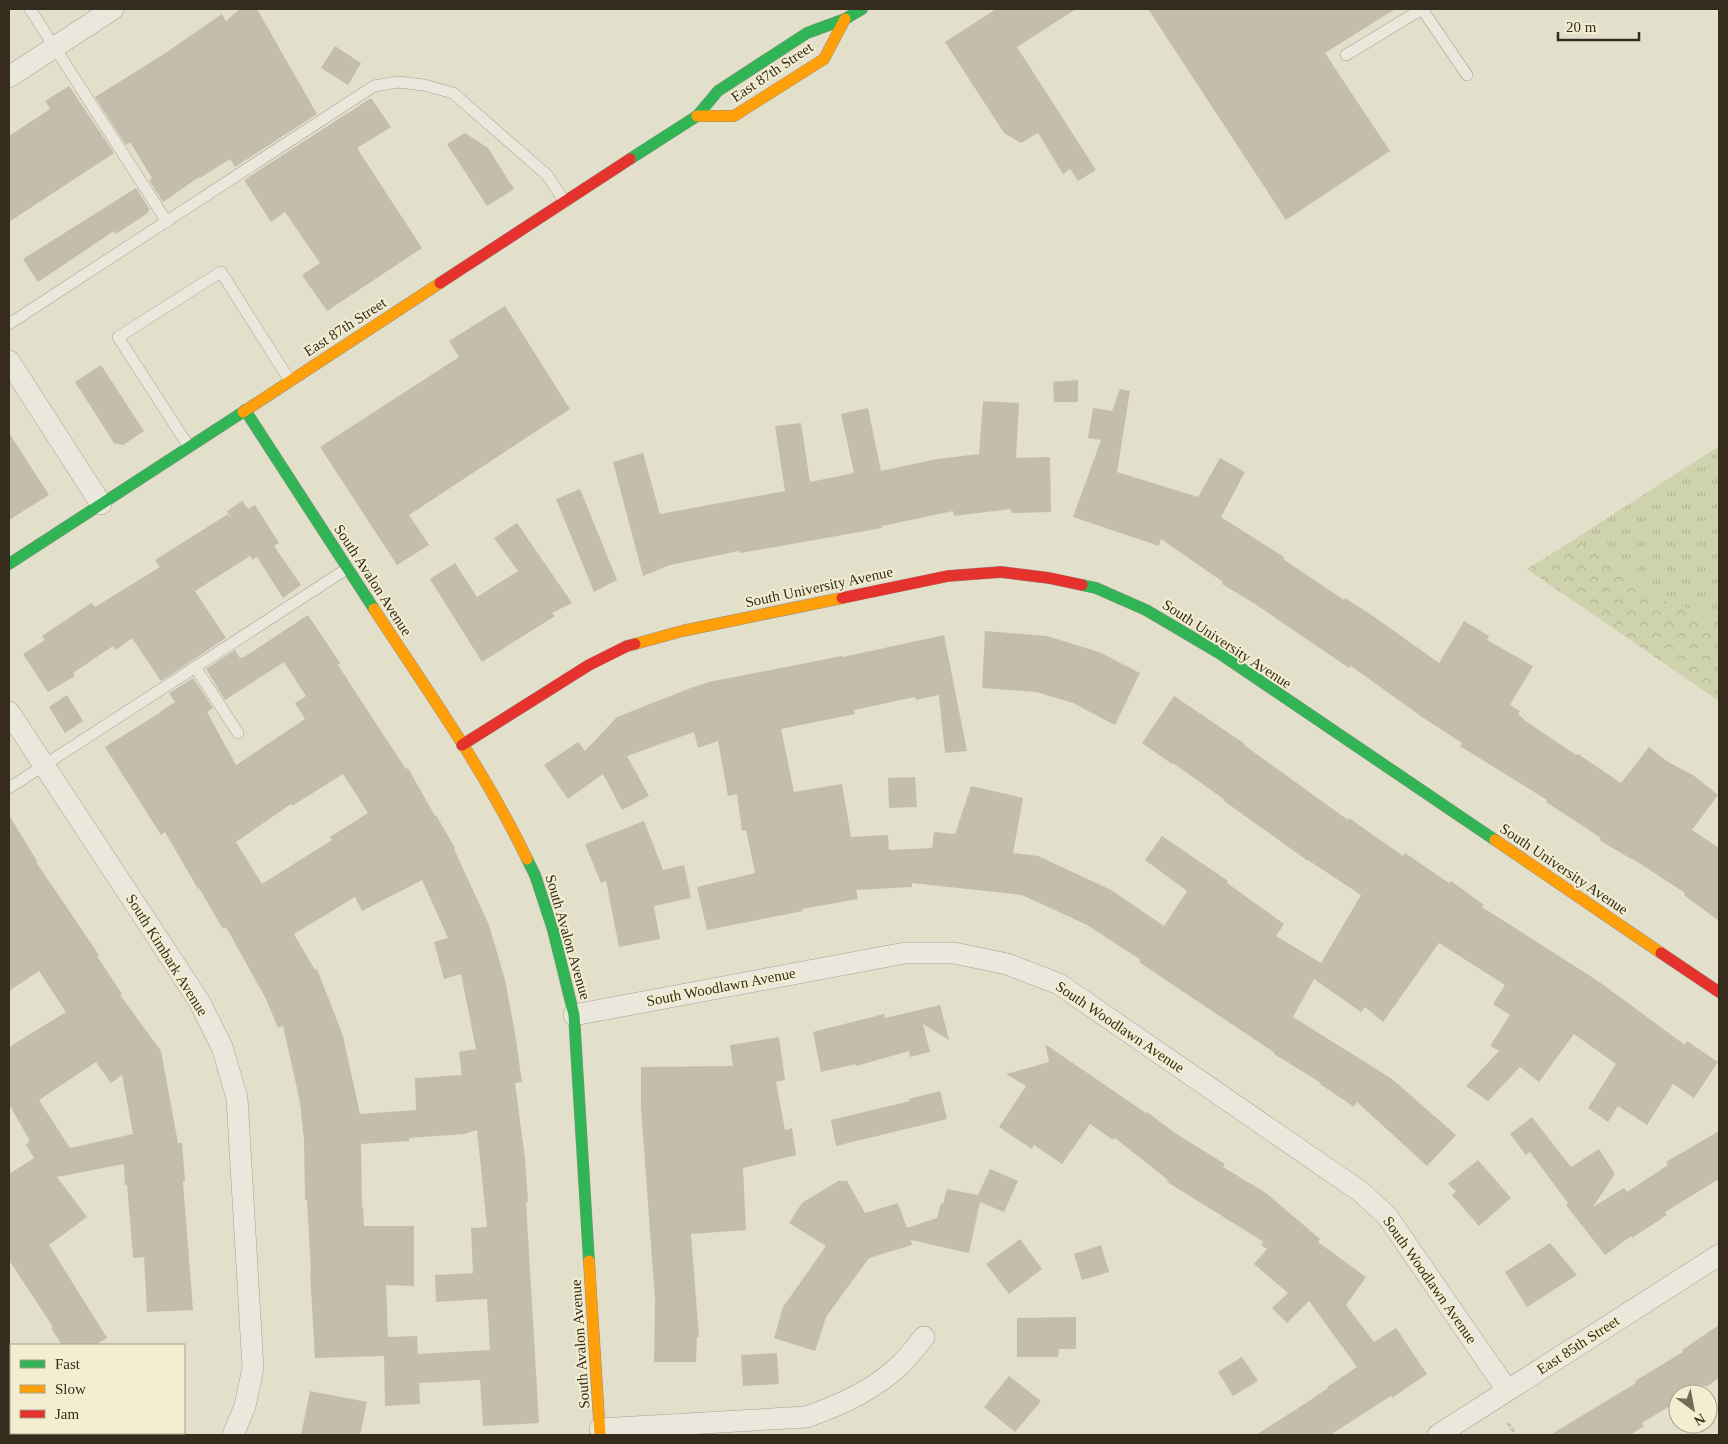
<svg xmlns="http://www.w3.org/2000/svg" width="1728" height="1444" viewBox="0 0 1728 1444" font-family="'Times New Roman',serif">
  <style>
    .grass { fill: url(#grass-tufts) }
    .forest { fill: url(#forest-crowns) }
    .building { fill: #c5bdac; fill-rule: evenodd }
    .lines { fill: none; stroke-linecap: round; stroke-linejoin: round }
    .lane-casing { stroke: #a7a294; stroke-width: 12 }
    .street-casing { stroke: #a7a294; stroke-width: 22 }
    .fast-casing { stroke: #979284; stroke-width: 12 }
    .slow-casing { stroke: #979284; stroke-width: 12 }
    .jam-casing { stroke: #979284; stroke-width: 12 }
    .path { stroke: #c2bfb3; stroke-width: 3; stroke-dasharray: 4 2.5; stroke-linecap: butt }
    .lane { stroke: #eae8dc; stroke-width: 11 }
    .street { stroke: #eae8dc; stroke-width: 21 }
    .fast { stroke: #30b455; stroke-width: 11 }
    .slow { stroke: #ff9f0a; stroke-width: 11 }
    .jam { stroke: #e5322d; stroke-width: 11 }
    .labels { text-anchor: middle; stroke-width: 4; stroke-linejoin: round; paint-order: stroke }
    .street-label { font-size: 15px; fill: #352c1d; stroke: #f4eed0 }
  </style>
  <defs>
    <pattern id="grass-tufts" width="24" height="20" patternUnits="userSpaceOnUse" patternTransform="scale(1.25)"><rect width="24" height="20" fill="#ced3ad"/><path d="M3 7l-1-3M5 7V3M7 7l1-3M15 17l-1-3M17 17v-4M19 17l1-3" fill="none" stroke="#b2b594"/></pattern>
    <pattern id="forest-crowns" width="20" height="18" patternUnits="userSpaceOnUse" patternTransform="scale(1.25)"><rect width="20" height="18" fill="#ced3ad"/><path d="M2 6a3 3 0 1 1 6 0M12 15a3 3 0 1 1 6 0" fill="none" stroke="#b2b594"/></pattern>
  </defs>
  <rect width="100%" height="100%" fill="#e2dfcb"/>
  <path class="grass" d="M 1719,446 L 1719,624 L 1693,610 L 1663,600 L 1575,539 Z"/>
  <path class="forest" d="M 1575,539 L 1663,600 L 1693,610 L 1719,623 L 1719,701 L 1527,569 Z"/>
  <g class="building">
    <path d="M 240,9 L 257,9 L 317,114 L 235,167 L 230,159 L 200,178 L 199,177 L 163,202 L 149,180 L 152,178 L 130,142 L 126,145 L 95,97 L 164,54 L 222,14 L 226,21 Z"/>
    <path d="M 996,9 L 1076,9 L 1017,47 L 1096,170 L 1078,181 L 1070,169 L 1063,174 L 1038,133 L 1021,143 L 1004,133 L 945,42 Z"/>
    <path d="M 1148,9 L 1395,9 L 1325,53 L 1390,151 L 1286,220 Z"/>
    <path d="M 335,46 L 361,63 L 348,85 L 321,68 Z"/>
    <path d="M 69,86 L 114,153 L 9,222 L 9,136 L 50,109 L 45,101 Z"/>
    <path d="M 371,98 L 391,127 L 357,148 L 422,248 L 327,311 L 302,275 L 320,263 L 285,212 L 271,222 L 244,180 Z"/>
    <path d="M 465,133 L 488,148 L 514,189 L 487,206 L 447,144 Z"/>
    <path d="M 136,188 L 150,210 L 147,212 L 148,213 L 116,234 L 114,231 L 38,282 L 23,259 Z"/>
    <path d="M 505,306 L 570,409 L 409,515 L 429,545 L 397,565 L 320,447 L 459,357 L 449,341 Z"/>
    <path d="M 101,365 L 144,431 L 123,445 L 114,443 L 75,382 Z"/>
    <path d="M 1078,380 L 1078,402 L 1054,402 L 1053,382 Z"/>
    <path d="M 1120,389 L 1130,391 L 1117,472 L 1198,497 L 1220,458 L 1245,472 L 1221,517 L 1284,557 L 1283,559 L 1344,600 L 1345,598 L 1373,616 L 1439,663 L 1464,621 L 1489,636 L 1487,640 L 1533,666 L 1510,705 L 1520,711 L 1518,714 L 1524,719 L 1524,720 L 1576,755 L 1578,754 L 1621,783 L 1649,747 L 1668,762 L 1693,775 L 1718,795 L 1692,830 L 1719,848 L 1719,921 L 1684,895 L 1685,893 L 1633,859 L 1633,860 L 1599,840 L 1601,838 L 1546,802 L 1547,800 L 1460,746 L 1462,743 L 1422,717 L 1351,666 L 1349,668 L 1255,604 L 1222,584 L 1223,582 L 1161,539 L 1159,546 L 1073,517 L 1101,440 L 1088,438 L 1093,408 L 1112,411 Z"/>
    <path d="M 983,401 L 1019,403 L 1016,458 L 1050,457 L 1051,512 L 1011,513 L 1011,509 L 954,516 L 953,511 L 882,526 L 882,528 L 740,553 L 739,551 L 670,565 L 643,576 L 613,462 L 643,453 L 660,514 L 785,491 L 775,426 L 801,423 L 810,482 L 854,473 L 841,414 L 868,408 L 881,471 L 937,459 L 979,454 Z"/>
    <path d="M 9,433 L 49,495 L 9,520 Z"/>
    <path d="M 580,489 L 617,580 L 594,592 L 556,499 Z"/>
    <path d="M 242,501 L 248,509 L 255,505 L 279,543 L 274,546 L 301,585 L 283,598 L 257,557 L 252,560 L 250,556 L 195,591 L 226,638 L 161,681 L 132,638 L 116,650 L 113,646 L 73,673 L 75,676 L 48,692 L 23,654 L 45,640 L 42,636 L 91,603 L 95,607 L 160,567 L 155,560 L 228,514 L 232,520 L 227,511 Z"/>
    <path d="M 517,523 L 572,603 L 552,613 L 555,616 L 482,662 L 430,579 L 455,563 L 477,597 L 518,571 L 494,538 Z"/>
    <path d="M 308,615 L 340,663 L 338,665 L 375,722 L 406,769 L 408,768 L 435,816 L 436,815 L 455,848 L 454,849 L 489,925 L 505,980 L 514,1027 L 522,1082 L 515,1083 L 525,1159 L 528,1202 L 526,1202 L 539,1423 L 483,1426 L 480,1380 L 419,1383 L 420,1404 L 385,1406 L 384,1356 L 315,1358 L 310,1273 L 311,1273 L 307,1200 L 305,1200 L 304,1140 L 300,1102 L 283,1026 L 278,1028 L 266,999 L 226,927 L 223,929 L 199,888 L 198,889 L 165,832 L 161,835 L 105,747 L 161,712 L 161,711 L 175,702 L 169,693 L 193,678 L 213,708 L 207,712 L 236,765 L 305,719 L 295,703 L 306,696 L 284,662 L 225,700 L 206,669 L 235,650 L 240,658 L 244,657 ZM 343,774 L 368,813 L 330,837 L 332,840 L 262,884 L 236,842 L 291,804 L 292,806 ZM 422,880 L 448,938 L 434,942 L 444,979 L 461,974 L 476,1049 L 459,1052 L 462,1075 L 415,1078 L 416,1110 L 360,1114 L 343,1036 L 317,969 L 315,970 L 294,934 L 355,897 L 362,911 ZM 477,1130 L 487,1227 L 471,1228 L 473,1273 L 435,1275 L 436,1302 L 487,1299 L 490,1350 L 418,1354 L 417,1336 L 388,1337 L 386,1285 L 414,1286 L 414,1226 L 364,1226 L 363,1207 L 362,1207 L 361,1144 L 409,1141 L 409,1138 L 464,1134 Z"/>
    <path d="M 985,631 L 1047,636 L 1099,652 L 1140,673 L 1115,725 L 1073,703 L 1036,692 L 982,688 Z"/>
    <path d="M 944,635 L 967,751 L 945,753 L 939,695 L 916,700 L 915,697 L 854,710 L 855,714 L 781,729 L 794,792 L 842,784 L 851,837 L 888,835 L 889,850 L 932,848 L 934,832 L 955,834 L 971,786 L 1023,798 L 1013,853 L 1038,856 L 1111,890 L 1164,926 L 1187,891 L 1145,860 L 1162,836 L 1228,881 L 1227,883 L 1284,924 L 1276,936 L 1321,963 L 1361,895 L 1308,860 L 1308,861 L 1224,801 L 1225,800 L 1173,763 L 1172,764 L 1142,743 L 1174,696 L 1245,744 L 1244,745 L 1348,820 L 1349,818 L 1403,856 L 1405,853 L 1449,883 L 1451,881 L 1484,905 L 1482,907 L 1598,981 L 1685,1045 L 1687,1041 L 1718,1062 L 1694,1098 L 1673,1084 L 1647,1125 L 1618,1106 L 1608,1122 L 1588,1108 L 1616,1064 L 1574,1034 L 1539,1082 L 1520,1067 L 1488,1101 L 1466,1086 L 1499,1051 L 1490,1046 L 1510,1015 L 1493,1004 L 1505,985 L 1439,943 L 1383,1022 L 1365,1007 L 1361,1012 L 1314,979 L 1293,1017 L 1392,1079 L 1456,1135 L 1427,1166 L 1357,1102 L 1354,1107 L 1320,1084 L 1321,1083 L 1274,1054 L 1275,1053 L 1173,985 L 1139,962 L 1141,960 L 1087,925 L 1022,895 L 912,883 L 912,887 L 856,890 L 858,899 L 802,909 L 803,911 L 707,930 L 697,887 L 755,873 L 746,830 L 742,831 L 737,794 L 728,796 L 718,741 L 698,748 L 694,732 L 627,756 L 649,796 L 622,810 L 603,774 L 568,799 L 544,765 L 578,742 L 585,751 L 617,717 L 688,689 L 709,682 L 842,656 L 843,657 Z"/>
    <path d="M 67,695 L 83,721 L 65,733 L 49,707 Z"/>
    <path d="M 915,777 L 917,807 L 889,808 L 888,778 Z"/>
    <path d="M 9,815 L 37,861 L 36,862 L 99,955 L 97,956 L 122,994 L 120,995 L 161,1051 L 178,1143 L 182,1143 L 185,1181 L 183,1182 L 193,1310 L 147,1312 L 144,1257 L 133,1258 L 127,1185 L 125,1185 L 124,1164 L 57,1177 L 87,1217 L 49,1245 L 107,1338 L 95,1345 L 62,1345 L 51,1328 L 53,1327 L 9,1260 L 9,1174 L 34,1158 L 26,1145 L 30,1141 L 9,1104 L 9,1047 L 66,1012 L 39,971 L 9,991 ZM 96,1062 L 111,1083 L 122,1075 L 133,1134 L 70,1148 L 39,1100 Z"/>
    <path d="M 644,821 L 663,870 L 684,865 L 691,898 L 654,906 L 660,939 L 619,947 L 606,881 L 601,883 L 585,844 Z"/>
    <path d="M 940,1005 L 949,1040 L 923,1024 L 930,1052 L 910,1057 L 909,1051 L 856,1066 L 855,1064 L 821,1072 L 813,1032 L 884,1014 L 885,1018 Z"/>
    <path d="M 779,1037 L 785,1080 L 776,1082 L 785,1130 L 792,1128 L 796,1155 L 743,1168 L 746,1230 L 691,1234 L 699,1337 L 697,1337 L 696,1362 L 654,1362 L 655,1299 L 641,1108 L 641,1067 L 733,1066 L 730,1045 Z"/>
    <path d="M 1045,1044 L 1146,1113 L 1147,1112 L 1175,1133 L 1225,1164 L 1223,1167 L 1266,1193 L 1320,1239 L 1318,1242 L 1366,1277 L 1346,1305 L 1374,1342 L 1396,1328 L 1427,1374 L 1392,1398 L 1391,1396 L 1330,1435 L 1256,1435 L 1306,1403 L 1328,1388 L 1327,1387 L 1357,1367 L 1309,1301 L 1287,1323 L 1272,1308 L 1288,1293 L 1254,1264 L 1267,1249 L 1261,1245 L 1264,1242 L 1167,1182 L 1168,1180 L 1115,1138 L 1113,1140 L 1090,1124 L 1062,1164 L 1034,1145 L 1032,1149 L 999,1127 L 1026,1086 L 1006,1074 L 1049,1062 Z"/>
    <path d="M 940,1091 L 947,1119 L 836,1146 L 831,1120 L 910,1101 L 909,1099 Z"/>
    <path d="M 1532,1117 L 1571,1167 L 1599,1149 L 1615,1174 L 1593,1207 L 1624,1188 L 1627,1192 L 1668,1165 L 1666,1162 L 1719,1131 L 1719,1179 L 1665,1212 L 1667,1215 L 1632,1238 L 1631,1236 L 1605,1255 L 1566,1205 L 1568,1203 L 1530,1152 L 1526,1155 L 1510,1134 Z"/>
    <path d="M 1478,1160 L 1511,1198 L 1479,1226 L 1452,1195 L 1456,1191 L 1448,1184 Z"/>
    <path d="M 990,1169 L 1018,1181 L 1004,1212 L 980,1202 L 969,1253 L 911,1240 L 912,1245 L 869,1258 L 826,1317 L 815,1351 L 774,1338 L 783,1307 L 826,1246 L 789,1223 L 802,1203 L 838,1181 L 847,1181 L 865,1213 L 898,1203 L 907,1228 L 937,1218 L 941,1203 L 943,1204 L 947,1189 L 978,1195 Z"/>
    <path d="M 1020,1239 L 1042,1269 L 1009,1294 L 986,1264 Z"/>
    <path d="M 1550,1243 L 1577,1275 L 1527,1307 L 1505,1272 Z"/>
    <path d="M 1101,1245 L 1109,1272 L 1082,1280 L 1074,1254 Z"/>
    <path d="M 1076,1317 L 1076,1349 L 1059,1349 L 1058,1357 L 1017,1357 L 1017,1318 Z"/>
    <path d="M 1719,1325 L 1719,1378 L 1706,1387 L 1705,1385 L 1689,1394 L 1678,1394 L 1678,1401 L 1642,1423 L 1644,1426 L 1630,1435 L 1550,1435 L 1636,1383 L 1635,1381 L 1683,1352 L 1682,1350 Z"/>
    <path d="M 777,1353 L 779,1384 L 743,1386 L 741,1355 Z"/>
    <path d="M 1242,1357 L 1258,1381 L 1233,1396 L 1218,1372 Z"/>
    <path d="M 1009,1376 L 1041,1401 L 1015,1432 L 984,1407 Z"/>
    <path d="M 310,1391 L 367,1402 L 360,1435 L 301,1435 Z"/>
  </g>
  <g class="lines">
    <g class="lane-casing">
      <g id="lane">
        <path d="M 30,9 L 167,222"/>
        <path d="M 1346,55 L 1422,9 L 1467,75"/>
        <path d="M 9,324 L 374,86 L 398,82 L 424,85 L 453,93 L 547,175 L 565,202"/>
        <path d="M 189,447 L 118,337 L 221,272 L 290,381"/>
        <path d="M 195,667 L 238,733"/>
        <path d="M 9,788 L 348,568"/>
      </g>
    </g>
    <g class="street-casing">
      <g id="street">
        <path d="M 9,77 L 113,9"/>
        <path d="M 9,361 L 101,504"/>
        <path d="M 9,712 L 199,1001 L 222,1047 L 237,1098 L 253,1368 L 245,1406 L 233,1435"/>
        <path d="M 574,1015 L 905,953 L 954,953 L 1007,964 L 1059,984 L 1361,1192 L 1387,1216 L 1507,1390"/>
        <path d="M 9,1370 L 11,1374"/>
        <path d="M 600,1429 L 806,1417 C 841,1405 874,1390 901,1364 C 909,1356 917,1346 924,1337"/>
        <path d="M 50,1433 L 51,1435"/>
        <path d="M 1438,1435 L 1719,1255"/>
      </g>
    </g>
    <g class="fast-casing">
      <g id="fast">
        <path d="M 630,159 L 697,116 L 718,91 L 807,33 L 845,19 L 862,9"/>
        <path d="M 245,410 L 374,609"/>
        <path d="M 9,564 L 243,412"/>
        <path d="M 1082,585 L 1096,588 L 1146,610 L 1219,653 L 1495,840"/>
        <path d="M 527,859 L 535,875 L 553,930 L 574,1015 L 589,1261"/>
      </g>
    </g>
    <g class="slow-casing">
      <g id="slow">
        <path d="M 697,116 L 734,116 L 824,59 L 845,19"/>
        <path d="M 243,412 L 440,283"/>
        <path d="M 374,609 C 427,690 485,771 527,859"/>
        <path d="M 635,644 L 682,631 L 842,598"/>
        <path d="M 1495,840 L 1661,953"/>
        <path d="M 589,1261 L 600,1435"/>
      </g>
    </g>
    <g class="jam-casing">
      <g id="jam">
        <path d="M 440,283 L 630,159"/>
        <path d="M 842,598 L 948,576 L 1001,572 L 1049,578 L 1082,585"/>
        <path d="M 462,745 L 589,665 L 627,646 L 635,644"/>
        <path d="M 1661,953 L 1719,992"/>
      </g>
    </g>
    <path class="path" d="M 1508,1423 L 1516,1435"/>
    <use href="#lane" class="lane"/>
    <use href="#street" class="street"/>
    <use href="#fast" class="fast"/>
    <use href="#slow" class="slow"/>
    <use href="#jam" class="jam"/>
  </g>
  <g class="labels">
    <g class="street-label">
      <text transform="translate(772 72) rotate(-34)" y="5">East 87th Street</text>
      <text transform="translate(345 327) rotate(-33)" y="5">East 87th Street</text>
      <text transform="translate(373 580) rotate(57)" y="5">South Avalon Avenue</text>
      <text transform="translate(819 587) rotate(-12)" y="5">South University Avenue</text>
      <text transform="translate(1227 644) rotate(33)" y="5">South University Avenue</text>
      <text transform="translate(1564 869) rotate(34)" y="5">South University Avenue</text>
      <text transform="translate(568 937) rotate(74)" y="5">South Avalon Avenue</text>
      <text transform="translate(167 955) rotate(58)" y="5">South Kimbark Avenue</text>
      <text transform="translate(721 987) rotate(-11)" y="5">South Woodlawn Avenue</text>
      <text transform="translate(1120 1027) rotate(34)" y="5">South Woodlawn Avenue</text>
      <text transform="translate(1430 1280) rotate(55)" y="5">South Woodlawn Avenue</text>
      <text transform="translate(580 1344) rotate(-94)" y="5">South Avalon Avenue</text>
      <text transform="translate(1578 1345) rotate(-33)" y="5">East 85th Street</text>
    </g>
  </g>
  <rect width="1728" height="1444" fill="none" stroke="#352c1d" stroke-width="20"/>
  <rect x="10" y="1344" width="175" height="90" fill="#f4eed0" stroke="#a8a088"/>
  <rect x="20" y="1360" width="25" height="8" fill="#30b455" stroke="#a8a088"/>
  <text x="55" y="1369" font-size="15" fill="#352c1d">Fast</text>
  <rect x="20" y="1385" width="25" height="8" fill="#ff9f0a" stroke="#a8a088"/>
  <text x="55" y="1394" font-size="15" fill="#352c1d">Slow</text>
  <rect x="20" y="1410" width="25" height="8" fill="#e5322d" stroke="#a8a088"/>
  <text x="55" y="1419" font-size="15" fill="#352c1d">Jam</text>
  <g transform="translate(1693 1409) rotate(148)"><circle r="24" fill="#f4eed0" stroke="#a8a088"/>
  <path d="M0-4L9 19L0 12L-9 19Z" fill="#726b5a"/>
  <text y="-8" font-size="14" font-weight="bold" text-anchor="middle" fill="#352c1d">N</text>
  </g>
  <path d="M1558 32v8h81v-8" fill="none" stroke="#352c1d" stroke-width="2.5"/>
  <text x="1566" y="32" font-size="15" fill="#352c1d" stroke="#f4eed0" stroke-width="4" paint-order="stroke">20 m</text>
</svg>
